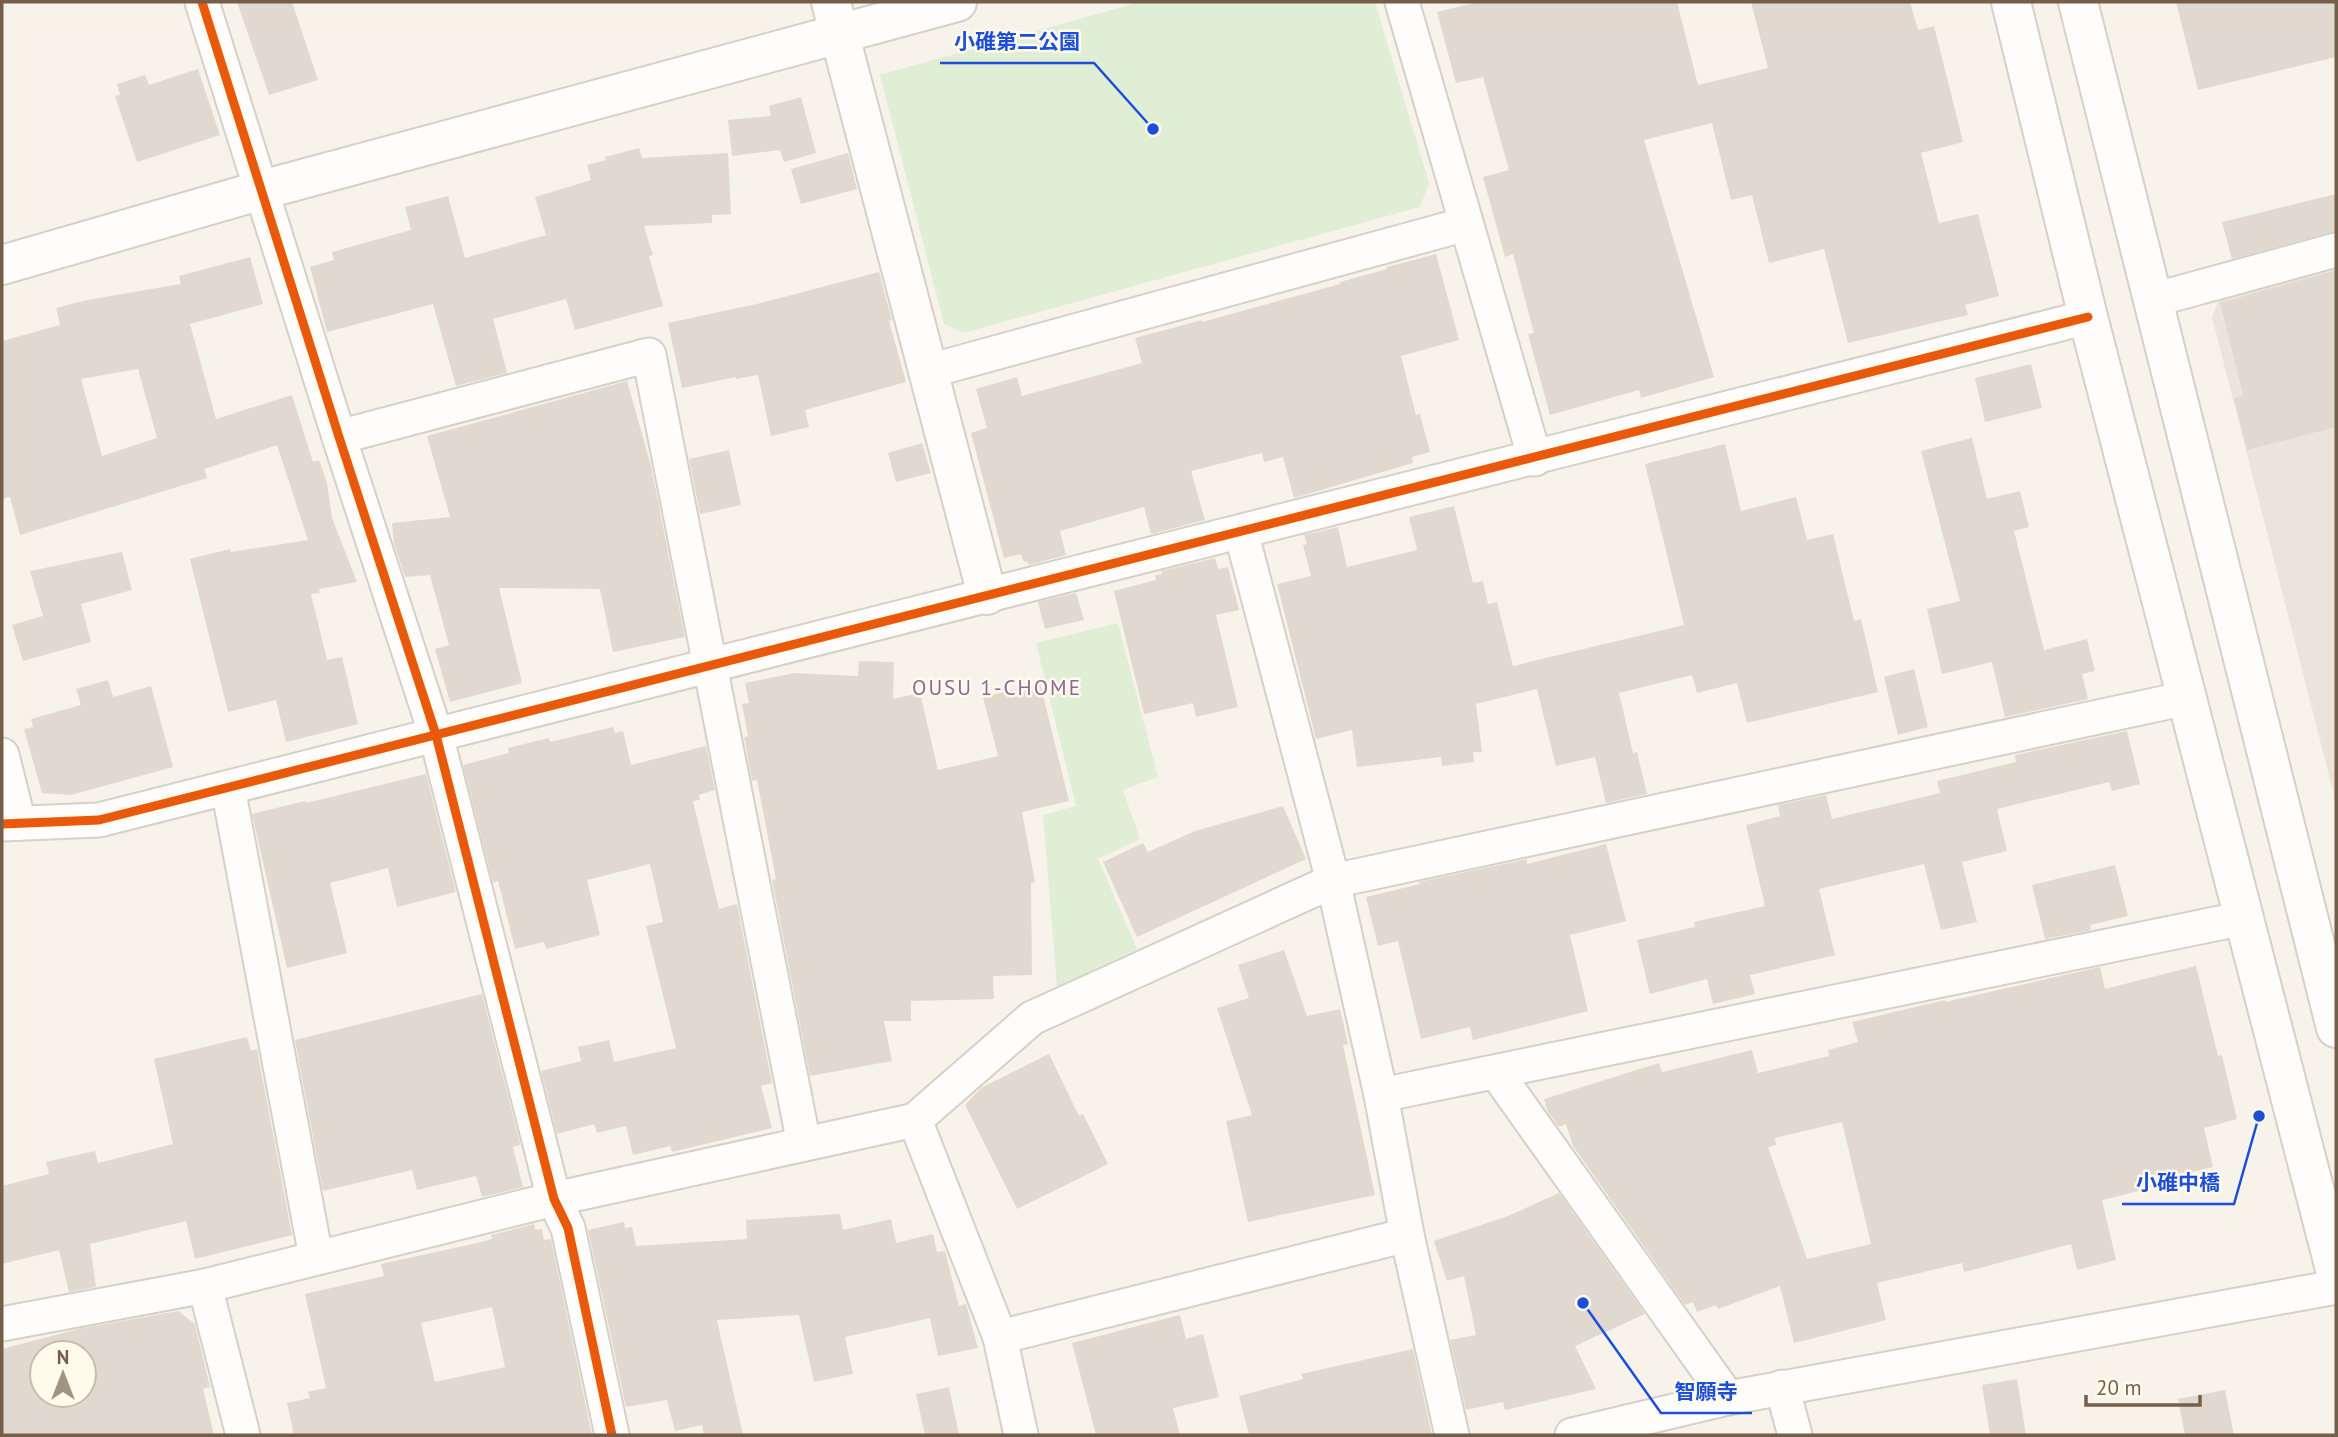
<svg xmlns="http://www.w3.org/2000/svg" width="2338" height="1437" viewBox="0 0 2338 1437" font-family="'PT Sans','Noto Sans JP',sans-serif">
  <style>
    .industrial { fill: #eae4db }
    .green { fill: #e0eed5 }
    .building { fill: #e1d9cf; fill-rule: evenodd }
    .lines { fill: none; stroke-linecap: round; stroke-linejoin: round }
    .minor-casing { stroke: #d6d0c8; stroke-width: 37 }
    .tertiary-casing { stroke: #d6d0c8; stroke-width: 42 }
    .minor { stroke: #fefdfc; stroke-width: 33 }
    .tertiary { stroke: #fefdfc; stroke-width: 38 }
    .cycleway-casing { stroke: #fffaec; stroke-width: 13 }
    .cycleway { stroke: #e8590c; stroke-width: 9 }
    .labels { text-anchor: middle; stroke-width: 5; stroke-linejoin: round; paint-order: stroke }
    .neighbourhood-label { font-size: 21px; letter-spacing: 2px; fill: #8e6599; stroke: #fffaec }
    .leader { fill: none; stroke: #1d4ed8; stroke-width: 2.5 }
    .callout-dot { fill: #1d4ed8; stroke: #fffaec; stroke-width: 2.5 }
    .callout-label { font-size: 21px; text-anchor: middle; font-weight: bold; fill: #1d4ed8; stroke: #fffaec; stroke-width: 5; stroke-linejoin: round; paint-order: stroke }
  </style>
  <rect width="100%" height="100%" fill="#f7f3ea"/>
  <path class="industrial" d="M 2336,270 L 2336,803 L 2212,317 L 2219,299 Z"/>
  <g class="green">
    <path d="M 1140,2 L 1375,2 L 1429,183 L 1420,207 L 963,333 L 944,324 L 880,75 Z"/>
    <path d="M 1118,623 L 1158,777 L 1123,790 L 1140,839 L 1098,859 L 1137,949 L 1057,987 L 1043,815 L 1076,806 L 1036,643 Z"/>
  </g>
  <g class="building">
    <path d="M 237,2 L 292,2 L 318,80 L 269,95 Z"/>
    <path d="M 1478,2 L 1677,2 L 1698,85 L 1768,68 L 1751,2 L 1910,2 L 1918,30 L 1934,26 L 1963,142 L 1921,153 L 1939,223 L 1978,214 L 1999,296 L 1965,305 L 1968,315 L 1848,343 L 1824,249 L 1769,263 L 1752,195 L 1731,200 L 1712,123 L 1644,140 L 1714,377 L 1641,398 L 1639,390 L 1550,415 L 1528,334 L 1534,333 L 1513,254 L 1505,257 L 1483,177 L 1509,170 L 1483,77 L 1456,83 L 1437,12 Z"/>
    <path d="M 2176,2 L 2336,2 L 2336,57 L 2198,90 Z"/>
    <path d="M 198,69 L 220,135 L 137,162 L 115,96 L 120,95 L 117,84 L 145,75 L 149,85 Z"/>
    <path d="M 801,97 L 816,153 L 784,162 L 780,150 L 732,156 L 728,120 L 771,116 L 769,106 Z"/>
    <path d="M 639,148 L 642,158 L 728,153 L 731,214 L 712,215 L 712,223 L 644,226 L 653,255 L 649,256 L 663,306 L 575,330 L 566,299 L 493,319 L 507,373 L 456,386 L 433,304 L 327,332 L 310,267 L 334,260 L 332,252 L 411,230 L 405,207 L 448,196 L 465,258 L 546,235 L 535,197 L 591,180 L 587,165 L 606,160 L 605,157 Z"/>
    <path d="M 848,153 L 857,189 L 801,204 L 791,169 Z"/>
    <path d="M 2336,194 L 2336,231 L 2232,259 L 2222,222 Z"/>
    <path d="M 1436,254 L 1459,340 L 1401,356 L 1416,415 L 1420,414 L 1430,452 L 1412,457 L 1413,463 L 1294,498 L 1283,457 L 1264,462 L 1262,453 L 1191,471 L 1205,520 L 1151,534 L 1144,507 L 1060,531 L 1066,555 L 1029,565 L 1027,561 L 1024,562 L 1021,554 L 1004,558 L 971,433 L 987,428 L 976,389 L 1017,377 L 1022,396 L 1142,363 L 1135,338 L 1202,320 L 1202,322 L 1340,284 L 1340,282 L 1387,269 L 1387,267 Z"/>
    <path d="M 250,257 L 263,304 L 190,324 L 216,419 L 292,395 L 313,462 L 319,460 L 327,483 L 332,518 L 357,582 L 319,589 L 320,593 L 311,594 L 327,660 L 342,657 L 358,724 L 286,742 L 276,700 L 228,712 L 190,559 L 230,549 L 231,552 L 308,540 L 277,445 L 204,469 L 207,478 L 20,535 L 10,497 L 2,499 L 2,341 L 60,325 L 56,308 L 87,300 L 181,284 L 179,276 ZM 138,369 L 157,438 L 102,456 L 81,379 Z"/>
    <path d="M 2336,270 L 2336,427 L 2247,450 L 2234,398 L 2243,395 L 2220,303 Z"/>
    <path d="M 879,272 L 892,320 L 889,321 L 906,382 L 805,410 L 809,427 L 771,436 L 758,375 L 736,379 L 736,377 L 682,388 L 668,323 L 761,303 Z"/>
    <path d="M 2031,364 L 2042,408 L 1985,422 L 1975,378 Z"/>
    <path d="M 627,381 L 651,466 L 685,637 L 613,652 L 600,589 L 499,588 L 522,683 L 450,702 L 435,649 L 449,645 L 430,575 L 405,577 L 394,544 L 392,523 L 450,517 L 427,436 Z"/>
    <path d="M 1972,438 L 1987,499 L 2020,491 L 2029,527 L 2014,531 L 2044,650 L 2087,639 L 2095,671 L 2082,674 L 2088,699 L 2005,717 L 1992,662 L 1942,674 L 1927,609 L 1960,601 L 1921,451 Z"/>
    <path d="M 922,443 L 931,473 L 896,482 L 888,453 Z"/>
    <path d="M 1725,444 L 1741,511 L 1796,497 L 1807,540 L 1833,534 L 1854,621 L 1861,619 L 1878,692 L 1747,723 L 1737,683 L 1697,693 L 1692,675 L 1619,693 L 1633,753 L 1637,752 L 1647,794 L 1606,803 L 1595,757 L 1556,766 L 1537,689 L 1476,704 L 1482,752 L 1473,752 L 1474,762 L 1442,766 L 1441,757 L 1357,767 L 1352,730 L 1316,739 L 1277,584 L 1311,576 L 1303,545 L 1307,544 L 1304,535 L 1338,527 L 1347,567 L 1417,550 L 1409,517 L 1454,506 L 1473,583 L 1483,581 L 1488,604 L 1497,602 L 1513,666 L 1684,625 L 1645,464 Z"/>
    <path d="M 729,450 L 741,505 L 700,514 L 689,459 Z"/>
    <path d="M 122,552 L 132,590 L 81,604 L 91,642 L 23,661 L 12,625 L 43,616 L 30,571 Z"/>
    <path d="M 1215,558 L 1218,569 L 1228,567 L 1239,610 L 1216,615 L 1238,707 L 1196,717 L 1193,703 L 1144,714 L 1114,591 L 1156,580 L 1155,575 L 1162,574 L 1161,571 Z"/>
    <path d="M 1076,593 L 1084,620 L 1045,629 L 1038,602 Z"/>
    <path d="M 859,661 L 894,662 L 893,699 L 920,693 L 938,770 L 998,756 L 983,697 L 1040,683 L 1069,801 L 1022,812 L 1035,882 L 1031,883 L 1032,975 L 993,976 L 994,999 L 911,1001 L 911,1021 L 884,1021 L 892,1061 L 810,1076 L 772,880 L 776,879 L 757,780 L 752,781 L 744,737 L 748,736 L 742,704 L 749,703 L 745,683 L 795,673 L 858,676 Z"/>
    <path d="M 1914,669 L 1928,727 L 1898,735 L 1884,677 Z"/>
    <path d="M 108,680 L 113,697 L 151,686 L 173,767 L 71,795 L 42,793 L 24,729 L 33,727 L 31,719 L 81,705 L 76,689 Z"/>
    <path d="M 613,727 L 615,733 L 623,731 L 631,765 L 706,746 L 715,790 L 699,795 L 700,800 L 693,801 L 719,909 L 737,904 L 772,1083 L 761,1086 L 772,1128 L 672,1152 L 670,1146 L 633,1155 L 626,1126 L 597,1133 L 594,1124 L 557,1134 L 541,1071 L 581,1061 L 578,1047 L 609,1040 L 614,1062 L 676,1048 L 646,926 L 663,922 L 650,864 L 587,880 L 600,935 L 546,949 L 544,942 L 515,949 L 498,881 L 493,883 L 463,765 L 509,753 L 508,748 L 549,738 L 550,742 Z"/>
    <path d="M 2127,731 L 2140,784 L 2112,791 L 2109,782 L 1997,809 L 2007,851 L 1962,862 L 1977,922 L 1941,930 L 1924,864 L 1819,889 L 1835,955 L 1750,975 L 1755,994 L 1713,1004 L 1707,979 L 1650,994 L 1637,940 L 1695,927 L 1694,922 L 1765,906 L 1746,825 L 1780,816 L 1778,805 L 1826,795 L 1832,819 L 1940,793 L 1937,781 L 2016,762 L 2015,755 Z"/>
    <path d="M 426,774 L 456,892 L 397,907 L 388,868 L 330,883 L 347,953 L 287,968 L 252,814 L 305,801 L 306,803 Z"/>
    <path d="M 1283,806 L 1306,859 L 1137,937 L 1103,862 L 1143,843 L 1148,852 L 1195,831 Z"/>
    <path d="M 1606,844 L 1626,921 L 1570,935 L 1588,1011 L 1473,1040 L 1470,1027 L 1421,1039 L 1398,941 L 1378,946 L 1366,897 L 1420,884 L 1419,882 L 1428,880 L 1527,859 L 1527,864 Z"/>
    <path d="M 2115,865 L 2128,916 L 2090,925 L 2091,930 L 2045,939 L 2032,885 Z"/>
    <path d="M 1284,950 L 1307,1016 L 1340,1009 L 1348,1044 L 1343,1045 L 1375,1195 L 1248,1222 L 1226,1121 L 1252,1115 L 1217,1008 L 1249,998 L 1238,965 Z"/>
    <path d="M 2196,966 L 2218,1056 L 2222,1055 L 2237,1119 L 2204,1128 L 2213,1167 L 2161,1179 L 2163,1185 L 2102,1200 L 2116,1260 L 2077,1270 L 2071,1244 L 1964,1272 L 1962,1263 L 1877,1283 L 1886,1320 L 1794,1343 L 1780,1286 L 1718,1309 L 1716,1305 L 1697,1312 L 1693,1302 L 1685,1305 L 1573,1146 L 1566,1124 L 1559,1127 L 1548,1112 L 1544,1099 L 1659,1063 L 1662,1072 L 1752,1050 L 1758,1073 L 1829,1056 L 1828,1050 L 1858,1042 L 1852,1022 L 1945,1000 L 1945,1002 L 2100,967 L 2105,989 ZM 1842,1122 L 1871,1244 L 1807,1259 L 1768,1147 L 1776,1145 L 1775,1138 Z"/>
    <path d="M 482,994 L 520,1143 L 520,1145 L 513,1147 L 523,1187 L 482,1197 L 476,1176 L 417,1190 L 412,1170 L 323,1191 L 295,1040 Z"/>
    <path d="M 247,1037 L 251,1051 L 257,1049 L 292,1235 L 195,1259 L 186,1221 L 90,1244 L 96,1287 L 69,1292 L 59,1250 L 2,1264 L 2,1186 L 49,1174 L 46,1162 L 95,1151 L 98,1163 L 173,1144 L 154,1059 Z"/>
    <path d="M 1049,1054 L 1079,1116 L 1083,1114 L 1108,1164 L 1017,1209 L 965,1105 L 981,1088 Z"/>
    <path d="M 1559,1193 L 1645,1314 L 1575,1346 L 1596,1389 L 1505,1410 L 1503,1402 L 1466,1410 L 1450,1340 L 1476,1335 L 1464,1276 L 1447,1281 L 1434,1241 L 1508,1216 Z"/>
    <path d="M 840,1214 L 843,1230 L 891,1219 L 896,1243 L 933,1234 L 937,1252 L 945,1251 L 959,1306 L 966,1304 L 978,1348 L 938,1356 L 930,1318 L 845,1337 L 853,1374 L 814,1382 L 799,1315 L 717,1320 L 743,1435 L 704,1435 L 702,1425 L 675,1431 L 667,1400 L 626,1407 L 588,1230 L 624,1222 L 625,1228 L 632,1227 L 636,1246 L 747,1239 L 746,1220 Z"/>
    <path d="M 534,1224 L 535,1230 L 542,1229 L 544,1240 L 551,1239 L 592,1435 L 294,1435 L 287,1403 L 310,1398 L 308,1392 L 326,1388 L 305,1294 L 384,1276 L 381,1264 L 477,1243 L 492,1239 L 491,1235 ZM 492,1307 L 505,1367 L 435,1382 L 421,1323 Z"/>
    <path d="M 178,1311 L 195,1324 L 210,1387 L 203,1389 L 214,1435 L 2,1435 L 2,1349 L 78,1329 ZM 42,1353 L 84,1353 L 84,1395 L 42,1395 Z"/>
    <path d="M 1180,1315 L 1186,1339 L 1203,1334 L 1219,1397 L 1173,1408 L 1180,1435 L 1096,1435 L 1072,1343 Z"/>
    <path d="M 1413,1349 L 1432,1435 L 1249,1435 L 1239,1396 L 1303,1379 L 1301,1374 Z"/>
    <path d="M 2017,1379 L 2026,1435 L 1990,1435 L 1982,1385 Z"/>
    <path d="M 949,1387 L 959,1435 L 925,1435 L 916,1394 Z"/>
    <path d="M 2225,1390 L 2234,1435 L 2185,1435 L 2178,1399 Z"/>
  </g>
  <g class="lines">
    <g class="minor-casing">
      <g id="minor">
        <path d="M 202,2 L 339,437 L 436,735 L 554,1199 L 568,1228 L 612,1435"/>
        <path d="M 1402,2 L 1535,459"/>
        <path d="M 2153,300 L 2336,250"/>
        <path d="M 929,371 L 1466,224"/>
        <path d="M 339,437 L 649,355 L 804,1144"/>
        <path d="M 1241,532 L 1333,881 L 1381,1095 L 1407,1235 L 1452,1435"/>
        <path d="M 2,755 L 19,823"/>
        <path d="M 228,788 L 316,1257"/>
        <path d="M 2,824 L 99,820 L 2088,317"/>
        <path d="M 1496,1072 L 1728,1398"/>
        <path d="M 1381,1095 L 2244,918"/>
        <path d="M 915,1120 L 1032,1018 L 1333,881 L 2187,698"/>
        <path d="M 205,1286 L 243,1435"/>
        <path d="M 2,1324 L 205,1286 L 554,1199 L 915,1120 L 1000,1337 L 1021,1435"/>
        <path d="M 1000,1337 L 1407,1235"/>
        <path d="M 1782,1387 L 1795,1435"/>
        <path d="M 1572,1435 L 1728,1398 L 2336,1287"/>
      </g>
    </g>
    <g class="tertiary-casing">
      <g id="tertiary">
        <path d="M 831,2 L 987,595"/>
        <path d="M 2011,2 L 2088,317 L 2336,1273"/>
        <path d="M 2078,2 L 2336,1028"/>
        <path d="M 2,265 L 262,190 L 957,2"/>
      </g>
    </g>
    <use href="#minor" class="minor"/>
    <use href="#tertiary" class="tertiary"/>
    <g class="cycleway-casing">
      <g id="cycleway">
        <path d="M 202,2 L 339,437 L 436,735 L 554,1199 L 568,1228 L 612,1435"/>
        <path d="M 2,824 L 99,820 L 2088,317"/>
      </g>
    </g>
    <use href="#cycleway" class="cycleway"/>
  </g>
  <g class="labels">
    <g class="neighbourhood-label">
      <text x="997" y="695">OUSU 1-CHOME</text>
    </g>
  </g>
  <path class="leader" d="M1153 129L1094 63H940M2259 1116L2234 1204H2122M1583 1303L1661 1413H1752"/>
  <g class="callout-dot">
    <circle cx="1153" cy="129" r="7"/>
    <circle cx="2259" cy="1116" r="7"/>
    <circle cx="1583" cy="1303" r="7"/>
  </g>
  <g class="callout-label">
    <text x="1017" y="49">小碓第二公園</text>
    <text x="2178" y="1190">小碓中橋</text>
    <text x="1706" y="1399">智願寺</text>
  </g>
  <rect width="2338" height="1437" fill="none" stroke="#765f4a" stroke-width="7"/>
  <g transform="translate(63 1374)"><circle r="33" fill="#fffaec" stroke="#c8bcab" stroke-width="2"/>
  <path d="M0-5L12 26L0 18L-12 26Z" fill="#a39382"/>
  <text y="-10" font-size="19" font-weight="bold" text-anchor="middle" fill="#765f4a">N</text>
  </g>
  <path d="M2086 1395v10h114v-10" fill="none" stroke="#765f4a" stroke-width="3.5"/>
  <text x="2096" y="1395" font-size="21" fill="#765f4a" stroke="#fffaec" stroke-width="5" paint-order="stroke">20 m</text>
</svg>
